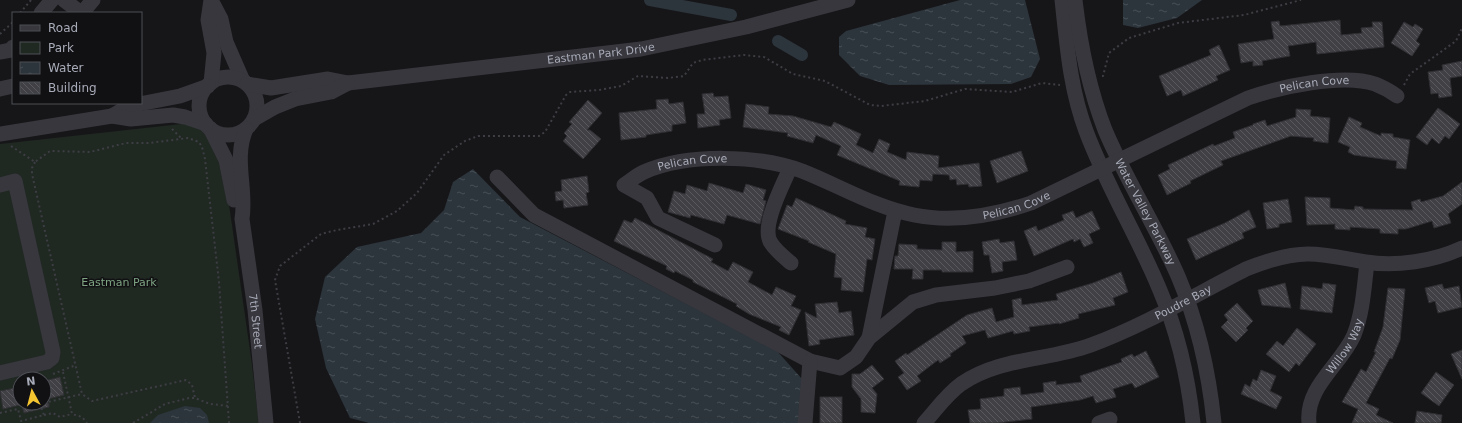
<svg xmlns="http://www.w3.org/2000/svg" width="1462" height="423" viewBox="0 0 1462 423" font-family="'DejaVu Sans',sans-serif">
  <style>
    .park { fill: #202822; fill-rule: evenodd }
    .water { fill: url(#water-ripples) }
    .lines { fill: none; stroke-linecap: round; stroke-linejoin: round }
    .canal { stroke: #2c343c; stroke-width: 12 }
    .building { fill: url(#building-back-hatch); stroke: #303034 }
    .path { stroke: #3d3e44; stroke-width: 2; stroke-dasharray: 2 3; stroke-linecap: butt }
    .minor { stroke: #37373d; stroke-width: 15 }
    .labels { text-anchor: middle; stroke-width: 3; stroke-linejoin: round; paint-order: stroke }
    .street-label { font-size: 11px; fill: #a8abb8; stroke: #111113 }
    .park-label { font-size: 11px; fill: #7fa484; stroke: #111113 }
  </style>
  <defs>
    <pattern id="water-ripples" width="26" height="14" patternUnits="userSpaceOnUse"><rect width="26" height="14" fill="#2c343c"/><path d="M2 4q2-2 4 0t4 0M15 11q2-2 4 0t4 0" fill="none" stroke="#484f56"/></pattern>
    <pattern id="building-back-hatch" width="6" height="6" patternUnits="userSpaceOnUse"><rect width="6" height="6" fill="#404045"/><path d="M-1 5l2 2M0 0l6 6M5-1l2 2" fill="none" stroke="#59595e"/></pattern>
  </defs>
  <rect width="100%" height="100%" fill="#161618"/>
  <path class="park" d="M 208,121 L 218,128 L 251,357 L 259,423 L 0,423 L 0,144 ZM 20,379 L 44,379 L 44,403 L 20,403 Z"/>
  <g class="water">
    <path d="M 960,0 L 1025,0 L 1040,59 L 1031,77 L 1011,84 L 889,85 L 860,76 L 839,55 L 839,37 L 846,31 Z"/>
    <path d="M 1123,0 L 1202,0 L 1177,18 L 1138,28 L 1123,25 Z"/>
    <path d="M 473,169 L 520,217 L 777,351 L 802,379 L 799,423 L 369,423 L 350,418 L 326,368 L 315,319 L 325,277 L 357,247 L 421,233 L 444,210 L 453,182 Z"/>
    <path d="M 185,406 L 200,408 L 207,415 L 209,423 L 150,423 L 158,415 Z"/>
  </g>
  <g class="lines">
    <g class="canal">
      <path d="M 650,0 L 731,15"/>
      <path d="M 778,41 L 802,55"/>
    </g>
  </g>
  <g class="building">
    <path d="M 1340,20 L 1341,35 L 1362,33 L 1361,28 L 1373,27 L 1372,22 L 1382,22 L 1384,47 L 1317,54 L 1316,42 L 1288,46 L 1290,56 L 1262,61 L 1263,65 L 1253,66 L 1253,61 L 1241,63 L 1238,44 L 1274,39 L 1271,22 L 1279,21 L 1280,26 Z"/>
    <path d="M 1404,22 L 1413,27 L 1415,24 L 1423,29 L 1416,41 L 1420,44 L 1412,56 L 1391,43 Z"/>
    <path d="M 1219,45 L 1230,70 L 1216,76 L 1218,80 L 1183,96 L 1181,90 L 1167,96 L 1159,76 L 1211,55 L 1209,50 Z"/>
    <path d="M 1462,61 L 1462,76 L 1450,78 L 1452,96 L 1439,98 L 1438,93 L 1431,94 L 1428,72 L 1443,70 L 1442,65 Z"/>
    <path d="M 713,93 L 714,97 L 728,96 L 731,118 L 719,120 L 720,125 L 698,128 L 697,114 L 705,114 L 702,94 Z"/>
    <path d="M 668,99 L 669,104 L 683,102 L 686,123 L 672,125 L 672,131 L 646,135 L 646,137 L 621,140 L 619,113 L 657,109 L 656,100 Z"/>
    <path d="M 588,100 L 602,113 L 587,130 L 590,130 L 601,139 L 583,159 L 563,141 L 567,136 L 564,133 L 572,124 L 569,122 Z"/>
    <path d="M 746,104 L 769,107 L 768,114 L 793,116 L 831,127 L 834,122 L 861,134 L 856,145 L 873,153 L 879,139 L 890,144 L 887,152 L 906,160 L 907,152 L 939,156 L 938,168 L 979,163 L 982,186 L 969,187 L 968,184 L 957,185 L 956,179 L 950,180 L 949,175 L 933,174 L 932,181 L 920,180 L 919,187 L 899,185 L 900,181 L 837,155 L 841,146 L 816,135 L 813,143 L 787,136 L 788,133 L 743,127 Z"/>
    <path d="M 1438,108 L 1460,124 L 1449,139 L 1445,136 L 1439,144 L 1432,138 L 1427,145 L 1416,137 Z"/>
    <path d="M 1296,109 L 1311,110 L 1310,116 L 1330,118 L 1328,143 L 1313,141 L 1314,138 L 1291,136 L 1221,161 L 1223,165 L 1190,181 L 1191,183 L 1167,195 L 1158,175 L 1170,169 L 1168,165 L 1213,144 L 1214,146 L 1235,138 L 1233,132 L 1253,125 L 1253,124 L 1265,120 L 1267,126 L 1296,117 Z"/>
    <path d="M 1349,117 L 1362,123 L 1360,127 L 1381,136 L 1381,133 L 1393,134 L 1393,137 L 1410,140 L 1406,169 L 1396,168 L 1397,161 L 1354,155 L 1348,152 L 1350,147 L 1338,142 Z"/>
    <path d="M 1021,151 L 1028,171 L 997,183 L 990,161 Z"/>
    <path d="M 587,176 L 589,192 L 586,193 L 588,205 L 564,208 L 563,200 L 556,201 L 555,192 L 562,191 L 561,180 Z"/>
    <path d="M 1462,182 L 1462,204 L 1448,214 L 1451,223 L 1434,228 L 1432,221 L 1406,229 L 1398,229 L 1398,234 L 1380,233 L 1380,229 L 1350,227 L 1350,230 L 1335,229 L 1335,224 L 1307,225 L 1305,197 L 1330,198 L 1330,208 L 1354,210 L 1355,206 L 1363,207 L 1363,209 L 1413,210 L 1411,202 L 1420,199 L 1421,202 L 1443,196 Z"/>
    <path d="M 709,183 L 743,193 L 746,184 L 766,190 L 763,200 L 766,201 L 760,224 L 727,215 L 724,224 L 691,215 L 690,218 L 668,212 L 674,191 L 685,194 L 687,185 L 707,191 Z"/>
    <path d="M 796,198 L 846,221 L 845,224 L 867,228 L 865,237 L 875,239 L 872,260 L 867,259 L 863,292 L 841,290 L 842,278 L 834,277 L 836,254 L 808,242 L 809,241 L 778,229 L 787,205 L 792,207 Z"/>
    <path d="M 1288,199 L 1292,222 L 1279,224 L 1279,227 L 1267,229 L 1263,203 Z"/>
    <path d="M 1249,210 L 1256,227 L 1242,233 L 1244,238 L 1196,260 L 1187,239 L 1225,223 Z"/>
    <path d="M 1073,211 L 1076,218 L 1092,211 L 1100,229 L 1089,234 L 1093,243 L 1084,247 L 1080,239 L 1074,242 L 1073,239 L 1034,256 L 1024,231 L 1036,226 L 1038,231 L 1064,220 L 1062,215 Z"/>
    <path d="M 635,218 L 713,259 L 711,262 L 728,271 L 733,262 L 753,272 L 748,282 L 772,295 L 776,287 L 796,296 L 791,306 L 801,310 L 789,335 L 779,330 L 781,327 L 749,314 L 736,306 L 737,304 L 693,282 L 693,280 L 675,271 L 674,273 L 666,269 L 667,266 L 614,241 L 624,220 L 632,223 Z"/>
    <path d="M 999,239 L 1000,243 L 1014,241 L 1017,260 L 1002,262 L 1003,271 L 992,273 L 989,255 L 984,255 L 982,242 Z"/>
    <path d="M 942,242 L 956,242 L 956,252 L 973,251 L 973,272 L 942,272 L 942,270 L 923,270 L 923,279 L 912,279 L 913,269 L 894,269 L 895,256 L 898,256 L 899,244 L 917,245 L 917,249 L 942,250 Z"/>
    <path d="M 1121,272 L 1128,292 L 1113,298 L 1115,305 L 1078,314 L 1079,318 L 1059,324 L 1059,323 L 1029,327 L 1030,331 L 1014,334 L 1013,331 L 988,338 L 985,330 L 962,336 L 966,343 L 950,354 L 951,356 L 940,363 L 938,360 L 917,376 L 921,381 L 907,390 L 898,377 L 904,373 L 895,361 L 906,353 L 907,355 L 967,315 L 992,308 L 996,322 L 1014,317 L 1012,300 L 1021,298 L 1022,305 L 1058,300 L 1056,294 L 1093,283 Z"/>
    <path d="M 1285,283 L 1291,308 L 1262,305 L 1258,290 Z"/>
    <path d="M 1323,283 L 1336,285 L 1332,313 L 1300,309 L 1302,286 L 1322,289 Z"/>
    <path d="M 1442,284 L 1444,289 L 1459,286 L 1462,307 L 1438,313 L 1435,301 L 1429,303 L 1425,288 Z"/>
    <path d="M 1388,288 L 1405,289 L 1400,340 L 1392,359 L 1390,358 L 1366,403 L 1379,409 L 1376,415 L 1393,423 L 1352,423 L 1358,409 L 1342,402 L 1361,369 L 1366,372 L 1376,352 L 1374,352 L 1383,327 Z"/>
    <path d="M 837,302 L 839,313 L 851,311 L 854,335 L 819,340 L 820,344 L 809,346 L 805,312 L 817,318 L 815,304 Z"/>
    <path d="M 1237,303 L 1253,321 L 1246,328 L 1248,330 L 1236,342 L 1221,327 L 1228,320 L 1224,315 Z"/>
    <path d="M 1297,328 L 1316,344 L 1299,366 L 1296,363 L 1289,372 L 1266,354 L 1277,341 L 1283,346 Z"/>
    <path d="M 1462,350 L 1462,379 L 1451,354 Z"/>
    <path d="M 1146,351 L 1159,377 L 1135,388 L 1132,383 L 1113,389 L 1116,397 L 1096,403 L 1093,396 L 1080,400 L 1031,407 L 1032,419 L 997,423 L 970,423 L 968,410 L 981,409 L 980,399 L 1004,396 L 1004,389 L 1020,387 L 1021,395 L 1044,392 L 1043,383 L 1056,381 L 1056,385 L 1082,382 L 1080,376 L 1122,362 L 1121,359 L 1132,354 L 1134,357 Z"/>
    <path d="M 872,365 L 884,379 L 872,388 L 877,394 L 875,413 L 861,412 L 861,399 L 852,387 L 852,374 L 860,374 Z"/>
    <path d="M 1261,370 L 1276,376 L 1270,391 L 1282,397 L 1276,409 L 1241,394 L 1245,384 L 1250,387 L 1253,379 L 1257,381 Z"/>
    <path d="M 1436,372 L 1454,385 L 1439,406 L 1421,393 Z"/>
    <path d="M 60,377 L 64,395 L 44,400 L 44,381 Z"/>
    <path d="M 20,387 L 20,405 L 3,409 L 0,391 Z"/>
    <rect x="820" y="397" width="22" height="26"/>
    <path d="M 21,403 L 49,403 L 49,407 L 24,413 Z"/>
    <path d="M 1417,411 L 1442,415 L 1441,423 L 1415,423 Z"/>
  </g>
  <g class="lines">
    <g class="path">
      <path d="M 20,13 L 31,0"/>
      <path d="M 0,34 L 13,22"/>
      <path d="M 1102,76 L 1103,76 L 1109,53 L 1129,38 L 1178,23 L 1244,15 L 1301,0"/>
      <path d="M 1404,85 L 1410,74 L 1456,41 L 1462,28"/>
      <path d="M 172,129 L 182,139"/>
      <path d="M 11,146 L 35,162 L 50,151 L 90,152 L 126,143 L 149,143 L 188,138 L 199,142 L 202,147 L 205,159 L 219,282 L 229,423"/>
      <path d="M 35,162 L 32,168 L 32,174 L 82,394 L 92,401 L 186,380 L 192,385 L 195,398"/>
      <path d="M 63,372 L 72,414 L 82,417 L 87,423"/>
      <path d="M 53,374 L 76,365"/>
      <path d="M 44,403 L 82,394"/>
      <path d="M 0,413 L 18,409 L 21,421 L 44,415 L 40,404 L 44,403"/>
      <path d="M 44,415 L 53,413 L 60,417 L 72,414"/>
      <path d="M 133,423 L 165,404 L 189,398 L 195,398 L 210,404 L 229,406"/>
      <path d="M 300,423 L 275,280 L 280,266 L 321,234 L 337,230 L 373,224 L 397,211 L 417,193 L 444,155 L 465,141 L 478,136 L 539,136 L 545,132 L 566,95 L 570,92 L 599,90 L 621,86 L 638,76 L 668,78 L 684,76 L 693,63 L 702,60 L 744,55 L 764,57 L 793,74 L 825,81 L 870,105 L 881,106 L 925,101 L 965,89 L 1012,92 L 1042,83 L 1060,85"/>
    </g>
    <g class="minor">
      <path d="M 64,0 L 81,13"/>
      <path d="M 1062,0 C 1067,45 1070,89 1086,131 C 1106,185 1137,235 1159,288 C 1178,332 1188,376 1193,423"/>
      <path id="s1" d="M 1075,0 C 1080,43 1089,89 1105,130 C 1126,180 1156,226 1178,276 C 1198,323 1209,373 1214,423"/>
      <path d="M 212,2 L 221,19 L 226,42 L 243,81"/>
      <path d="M 41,13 L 52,0"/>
      <path d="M 82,13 L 93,0"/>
      <path d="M 0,52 L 11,50 L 13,47"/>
      <circle cx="228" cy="106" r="29"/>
      <path d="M 211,83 L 214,53 L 208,20 L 211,0"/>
      <path id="s2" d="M 247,84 L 271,88 L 328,79 L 348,83 L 641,49 L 746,27 L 848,0"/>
      <path d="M 0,89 L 13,86"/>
      <path d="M 112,116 L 129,106 L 180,96 L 208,86"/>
      <path d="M 254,119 L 275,107 L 295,99 L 331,92 L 348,83"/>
      <path d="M 210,128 L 226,160 L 234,200"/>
      <path id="s3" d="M 246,129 C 233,159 247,189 242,219 L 255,310 L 266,423"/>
      <path d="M 0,134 L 112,116 L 131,119 L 173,115 L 185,117 L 206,124"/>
      <path d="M 790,168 C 783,185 760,227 771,243 C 776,251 784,257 791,263"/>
      <path d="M 497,177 L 534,215 L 810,361 L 840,368 L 856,357 L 869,338 L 913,302 L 936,295 L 995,288 L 1029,281 L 1067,267"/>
      <path d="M 0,185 L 15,181 L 53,352 L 52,358 L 47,362 L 0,373"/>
      <path id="s4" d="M 715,245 L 658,218 L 647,198 L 624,185 C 630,181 637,175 644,172 C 688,153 758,155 802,171 C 840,186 874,207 914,215 C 954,223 993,216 1031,203 L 1248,98 C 1279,87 1343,73 1375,84 C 1383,87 1390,91 1397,96"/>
      <path d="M 869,338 L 895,211"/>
      <path d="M 805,423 L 810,361"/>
      <path id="s5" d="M 924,423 C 936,410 946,395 961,384 C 1000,357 1048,361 1091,345 C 1145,325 1195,295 1246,269 C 1266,261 1287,254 1308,254 C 1328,254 1346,259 1366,262 C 1396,267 1434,261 1462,248"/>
      <path d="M 1099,423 L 1110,419"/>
      <path id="s6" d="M 1309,423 C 1305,387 1341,365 1354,335 C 1363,312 1364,287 1367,263"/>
    </g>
  </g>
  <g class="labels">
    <g class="street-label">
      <text dy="4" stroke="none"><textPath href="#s2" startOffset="357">Eastman Park Drive</textPath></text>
      <text dy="4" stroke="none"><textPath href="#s4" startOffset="846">Pelican Cove</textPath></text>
      <text dy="4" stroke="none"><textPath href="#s4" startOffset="186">Pelican Cove</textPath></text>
      <text dy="4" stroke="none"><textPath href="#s4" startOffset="522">Pelican Cove</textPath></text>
      <text dy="4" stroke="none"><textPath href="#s1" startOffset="225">Water Valley Parkway</textPath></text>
      <text dy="4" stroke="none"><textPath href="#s5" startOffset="292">Poudre Bay</textPath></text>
      <text dy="4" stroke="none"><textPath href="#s3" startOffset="194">7th Street</textPath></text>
      <text dy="4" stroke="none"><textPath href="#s6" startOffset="87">Willow Way</textPath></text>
    </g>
    <g class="park-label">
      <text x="119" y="286">Eastman Park</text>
    </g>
  </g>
  <rect x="12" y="12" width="130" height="92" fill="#111113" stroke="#4d4f55"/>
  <rect x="20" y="25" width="20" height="6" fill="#37373d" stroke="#4d4f55"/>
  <text x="48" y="32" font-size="12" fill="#a8abb8">Road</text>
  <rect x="20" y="42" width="20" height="12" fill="#202822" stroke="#4d4f55"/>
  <text x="48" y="52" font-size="12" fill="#a8abb8">Park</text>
  <rect x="20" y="62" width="20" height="12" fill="url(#water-ripples)" stroke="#4d4f55"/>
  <text x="48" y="72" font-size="12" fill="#a8abb8">Water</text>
  <rect x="20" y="82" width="20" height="12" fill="url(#building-back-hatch)" stroke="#4d4f55"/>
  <text x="48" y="92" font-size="12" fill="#a8abb8">Building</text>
  <g transform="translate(32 391) rotate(353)"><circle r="19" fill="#111113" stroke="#4d4f55"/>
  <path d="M0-3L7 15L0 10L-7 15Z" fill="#f5c531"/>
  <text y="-6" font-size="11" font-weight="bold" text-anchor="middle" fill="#a8abb8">N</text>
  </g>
</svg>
